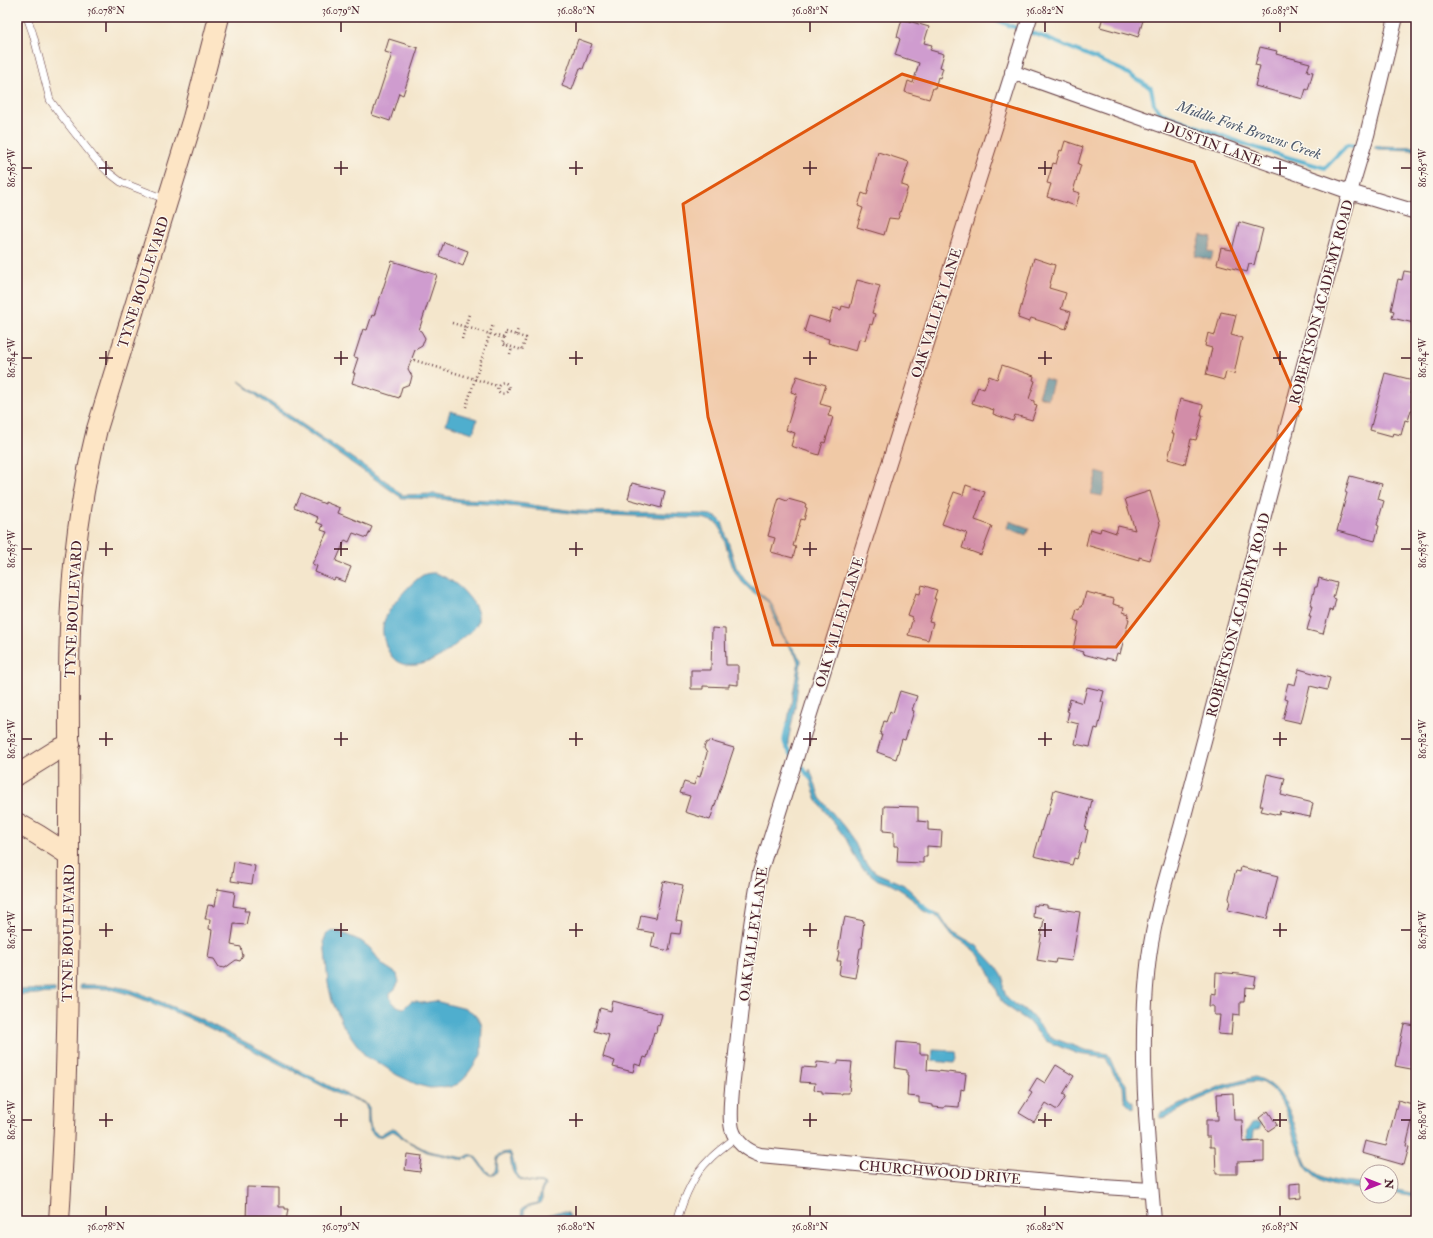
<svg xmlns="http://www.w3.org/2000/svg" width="1433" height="1238" viewBox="0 0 1433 1238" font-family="'IM FELL Double Pica',serif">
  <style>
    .water { fill: #50aece; stroke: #4d667c }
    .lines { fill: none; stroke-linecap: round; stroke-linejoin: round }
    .stream { stroke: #50aece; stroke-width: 4 }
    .building { fill: #cf9ccf }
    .lane-casing { stroke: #643d43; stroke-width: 8 }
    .street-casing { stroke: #643d43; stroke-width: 16 }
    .secondary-casing { stroke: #643d43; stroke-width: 22 }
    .path { stroke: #643d43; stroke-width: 2.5; stroke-dasharray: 1 3; stroke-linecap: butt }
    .lane { stroke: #fff; stroke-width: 7 }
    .street { stroke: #fff; stroke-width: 14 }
    .secondary { stroke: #fde5c5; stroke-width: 20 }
    .marked { fill: #e0560e; fill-opacity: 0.2; stroke: #e0560e; stroke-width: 3; stroke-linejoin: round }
    .ticks { fill: none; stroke: #4a1f2b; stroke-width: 1.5 }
    .labels { text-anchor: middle; stroke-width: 3; stroke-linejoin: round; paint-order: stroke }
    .street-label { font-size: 14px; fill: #4a1f2b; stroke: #fbf7ec }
    .water-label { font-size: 15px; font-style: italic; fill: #4c586c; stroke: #fbf7ec }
    .neatline { fill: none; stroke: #4a1f2b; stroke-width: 1.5 }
    .ticks-label { font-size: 10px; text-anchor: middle; fill: #4a1f2b }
  </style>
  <rect width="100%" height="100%" fill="#fbf7ec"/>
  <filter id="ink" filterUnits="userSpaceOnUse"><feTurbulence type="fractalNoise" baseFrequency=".025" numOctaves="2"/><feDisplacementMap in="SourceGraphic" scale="8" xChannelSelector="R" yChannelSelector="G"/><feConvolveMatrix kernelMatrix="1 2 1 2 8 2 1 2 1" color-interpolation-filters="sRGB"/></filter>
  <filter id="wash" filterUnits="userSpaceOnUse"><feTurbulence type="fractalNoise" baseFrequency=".012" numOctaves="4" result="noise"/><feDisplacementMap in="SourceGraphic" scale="16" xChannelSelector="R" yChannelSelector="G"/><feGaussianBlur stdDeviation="0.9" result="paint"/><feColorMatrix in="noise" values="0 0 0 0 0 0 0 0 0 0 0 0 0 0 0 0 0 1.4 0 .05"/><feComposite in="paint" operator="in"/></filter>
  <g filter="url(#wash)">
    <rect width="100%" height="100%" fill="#f4e6cc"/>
    <g class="water">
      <path d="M 1375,146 L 1416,147 L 1416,150 L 1375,149 Z"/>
      <path d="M 1201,235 L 1212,238 L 1208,251 L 1213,253 L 1211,260 L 1195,256 Z"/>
      <path d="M 1044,378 L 1053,381 L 1048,399 L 1038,396 Z"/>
      <path d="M 239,381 L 390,484 L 399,493 L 403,495 L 436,494 L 459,499 L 496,500 L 575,511 L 701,514 L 711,515 L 718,518 L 722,522 L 736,567 L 744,579 L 751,586 L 771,602 L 778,618 L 782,633 L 801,660 L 795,707 L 788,741 L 788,746 L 785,749 L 786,731 L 798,667 L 798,662 L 796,656 L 780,634 L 768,602 L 750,590 L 742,582 L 737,575 L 732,565 L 721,529 L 717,523 L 703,518 L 688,518 L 580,514 L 491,504 L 462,503 L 443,499 L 402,498 L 262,400 Z"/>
      <path d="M 450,411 L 477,419 L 473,433 L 446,424 Z"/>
      <path d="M 1097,472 L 1107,475 L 1102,496 L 1091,494 Z"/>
      <path d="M 1009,521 L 1029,528 L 1026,535 L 1007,528 Z"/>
      <path d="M 435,573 C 447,577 459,585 467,595 C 473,602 479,610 478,620 C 477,628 469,633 463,638 C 455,645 448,652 439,657 C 424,666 400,671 390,654 C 384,644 380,629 385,619 C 390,606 411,582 423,575 C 427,573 431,573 435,573 Z"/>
      <path d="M 810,769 L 820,798 L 845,828 L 854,841 L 862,858 L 869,867 L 877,873 L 904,885 L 915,895 L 924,908 L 940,915 L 950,930 L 977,946 L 996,966 L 1004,978 L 1003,988 L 1006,996 L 1015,1005 L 1029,1013 L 1050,1037 L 1085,1050 L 1108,1054 L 1115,1070 L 1126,1084 L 1127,1097 L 1133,1103 L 1133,1109 L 1125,1101 L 1124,1098 L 1123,1086 L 1113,1073 L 1106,1058 L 1078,1054 L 1046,1041 L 1039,1034 L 1028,1021 L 1002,1003 L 988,969 L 978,954 L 965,943 L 952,935 L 939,918 L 922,910 L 908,895 L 899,889 L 890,884 L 878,880 L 862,868 L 857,861 L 846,839 L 818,802 C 813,793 813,784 808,775 Z"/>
      <path d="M 331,931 L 340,932 L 361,941 L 370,948 L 383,965 L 397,974 L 399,982 L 395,989 L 390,993 C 389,1001 396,1007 404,1008 L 411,1001 L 417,1001 L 422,1003 L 435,1001 L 466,1009 L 472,1012 L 480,1021 L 482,1026 L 481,1055 L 464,1079 L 458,1084 L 450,1087 L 430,1088 L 418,1085 L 397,1075 L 379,1063 L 366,1057 L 344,1027 L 332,1001 L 328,983 L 324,940 C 326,935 327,932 331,931 Z"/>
      <path d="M 80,985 L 99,985 L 112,986 L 128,989 L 139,993 L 199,1018 L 341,1092 L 363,1102 L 369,1107 C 369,1118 368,1131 380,1135 L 388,1130 L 392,1128 L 396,1129 L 406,1140 L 428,1151 L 464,1158 L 469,1155 L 473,1155 C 480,1160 483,1170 491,1174 L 494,1173 C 499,1163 492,1153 509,1152 L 511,1154 C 516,1167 513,1179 530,1182 C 535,1183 539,1182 544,1183 L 545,1186 L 542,1191 L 542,1202 C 537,1206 529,1204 525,1209 C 524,1210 524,1213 524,1215 C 527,1226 551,1213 558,1212 C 562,1211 564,1212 568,1213 L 572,1221 L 569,1221 L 563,1214 L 536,1221 L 526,1221 C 522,1217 521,1214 522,1209 L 529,1205 L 538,1203 L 541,1191 L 543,1186 L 543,1184 C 531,1182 516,1183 512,1169 C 511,1164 511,1160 510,1155 L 505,1154 C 491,1158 502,1169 495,1174 C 486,1180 479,1160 472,1156 L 463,1160 L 427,1152 L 403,1139 L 398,1134 L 393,1131 L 388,1133 L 383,1136 L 377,1137 C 360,1125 374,1111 363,1103 C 356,1099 346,1097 338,1094 L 194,1020 L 132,995 L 110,989 L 80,988 Z"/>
      <path d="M 55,989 L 55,993 L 17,995 L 17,990 Z"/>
      <path d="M 933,1050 L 955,1051 L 956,1059 L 954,1063 L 932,1061 Z"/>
      <path d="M 1255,1077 C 1284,1085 1292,1116 1300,1142 C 1302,1149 1303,1159 1307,1165 C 1310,1169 1316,1173 1319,1175 C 1334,1183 1350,1182 1367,1185 L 1367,1190 C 1345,1187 1319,1186 1305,1166 C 1302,1158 1298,1149 1295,1141 C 1289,1121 1283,1089 1260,1082 C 1244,1078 1205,1097 1190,1104 C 1183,1107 1167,1119 1160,1118 L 1160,1114 L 1221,1086 Z"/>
      <path d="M 1257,1122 L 1260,1123 L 1260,1128 L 1254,1131 L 1253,1138 L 1248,1140 L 1246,1138 L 1247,1130 L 1249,1128 L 1252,1123 Z"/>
      <path d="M 1391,1189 L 1416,1194 L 1416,1197 L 1391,1193 Z"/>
    </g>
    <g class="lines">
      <g class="stream">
        <path d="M 990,17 L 1008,25 L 1041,36 L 1085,54 L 1122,70 L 1151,88 L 1154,104 L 1161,113 L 1250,146 L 1325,168 L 1347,145 L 1355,146"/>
        <path d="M 788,724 C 783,740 782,743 793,756"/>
        <path d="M 798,761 L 810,778"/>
        <path d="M 919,904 L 933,914"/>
      </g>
    </g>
    <g id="blocks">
      <g class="building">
        <path d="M 1103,17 L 1144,17 L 1138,37 L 1129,34 L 1129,35 L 1100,27 Z"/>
        <path d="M 902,19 L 929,27 L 924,43 L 932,45 L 930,50 L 944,54 L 940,67 L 943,68 L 940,78 L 938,77 L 935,88 L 933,88 L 929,99 L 905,92 L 908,81 L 913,83 L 919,63 L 895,55 L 900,39 L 897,37 Z"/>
        <path d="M 389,39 L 418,48 L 403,95 L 399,93 L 390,121 L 372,115 L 392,54 L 385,52 Z"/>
        <path d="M 578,39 L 592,44 L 583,69 L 580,68 L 572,90 L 562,86 Z"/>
        <path d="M 1260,47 L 1277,51 L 1276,54 L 1310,63 L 1307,71 L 1313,72 L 1308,90 L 1306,89 L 1303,99 L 1255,86 L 1260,66 L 1255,65 Z"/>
        <path d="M 1065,141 L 1083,147 L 1078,164 L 1081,165 L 1073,191 L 1080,193 L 1076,206 L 1047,197 L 1051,184 L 1047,183 L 1053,163 L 1056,164 L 1060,150 L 1062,151 Z"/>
        <path d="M 878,152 L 909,162 L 902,183 L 902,185 L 908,187 L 898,219 L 889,218 L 884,235 L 857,227 L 863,208 L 858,206 L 862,193 L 867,195 Z"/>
        <path d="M 1239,222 L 1263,229 L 1254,265 L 1249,264 L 1247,272 L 1217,264 L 1221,248 L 1232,250 Z"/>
        <path d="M 444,242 L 468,251 L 463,266 L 439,256 Z"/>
        <path d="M 1034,258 L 1055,265 L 1049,288 L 1066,293 L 1061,309 L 1071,312 L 1066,329 L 1031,318 L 1029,322 L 1018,318 Z"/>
        <path d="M 392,261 L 437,275 L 419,330 L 421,331 L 425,338 L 422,346 L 415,350 L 408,369 L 412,376 L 410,384 L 402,387 L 399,398 L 352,383 L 355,373 L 353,373 L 358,358 L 354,357 L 363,329 L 367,330 L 372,315 L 374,316 Z"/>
        <path d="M 1404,271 L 1416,273 L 1416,315 L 1414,323 L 1392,318 L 1394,311 L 1391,310 L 1398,279 L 1402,280 Z"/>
        <path d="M 857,280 L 880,286 L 872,313 L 875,314 L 872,325 L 870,324 L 865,340 L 859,339 L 856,351 L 828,343 L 829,339 L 804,332 L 809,316 L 829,322 L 833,308 L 841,310 L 842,306 L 850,308 Z"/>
        <path d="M 1221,312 L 1236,315 L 1231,335 L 1242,338 L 1234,374 L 1226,372 L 1224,380 L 1206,375 L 1212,348 L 1205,346 L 1208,333 L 1215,335 Z"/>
        <path d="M 1002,365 L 1034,376 L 1033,380 L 1035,381 L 1029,399 L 1034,401 L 1034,404 L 1037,405 L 1032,420 L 1015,415 L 1013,421 L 993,414 L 994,410 L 972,403 L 978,387 L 984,389 L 989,376 L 997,379 Z"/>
        <path d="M 1385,373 L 1413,380 L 1410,394 L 1416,395 L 1416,398 L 1413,410 L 1411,410 L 1408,421 L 1405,420 L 1401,435 L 1393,433 L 1392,436 L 1370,430 Z"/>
        <path d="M 797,376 L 826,385 L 820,404 L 831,407 L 828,416 L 833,417 L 825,443 L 823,442 L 819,455 L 791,446 L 795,433 L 786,430 L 797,394 L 791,392 Z"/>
        <path d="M 1180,399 L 1203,405 L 1201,415 L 1203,415 L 1196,440 L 1191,439 L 1185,464 L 1168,459 L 1174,434 L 1172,434 Z"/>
        <path d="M 1350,476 L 1382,484 L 1378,499 L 1384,501 L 1377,525 L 1379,526 L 1375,541 L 1337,531 L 1347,493 L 1345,492 Z"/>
        <path d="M 632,483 L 665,491 L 661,508 L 628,499 Z"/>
        <path d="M 966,485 L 985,492 L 975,520 L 992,526 L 981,555 L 962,548 L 967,533 L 942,524 L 954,492 L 963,495 Z"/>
        <path d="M 1150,491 L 1160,524 L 1150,560 L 1139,557 L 1139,560 L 1086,545 L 1090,529 L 1100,532 L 1101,528 L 1116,533 L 1118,526 L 1135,530 L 1125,499 Z"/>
        <path d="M 300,494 L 325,504 L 325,502 L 340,508 L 338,513 L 372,527 L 367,538 L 353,533 L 349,542 L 345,540 L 336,561 L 351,567 L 345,582 L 335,578 L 334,580 L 315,572 L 317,566 L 312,564 L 327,532 L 321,530 L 323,525 L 316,522 L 318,518 L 317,517 L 294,507 Z"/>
        <path d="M 779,498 L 787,501 L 788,499 L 806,504 L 805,507 L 807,508 L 804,520 L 801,519 L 793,546 L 796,547 L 793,558 L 771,552 L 775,538 L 768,536 Z"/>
        <path d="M 1319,578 L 1337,583 L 1333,598 L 1336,599 L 1333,611 L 1330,610 L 1323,634 L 1307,630 L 1311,616 L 1309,616 L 1312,606 L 1310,606 L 1314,591 L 1315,587 L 1317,587 Z"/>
        <path d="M 922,585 L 937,590 L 934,599 L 936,599 L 929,622 L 933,623 L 928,640 L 908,635 L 913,618 L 908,616 L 916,593 L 920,594 Z"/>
        <path d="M 1086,592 L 1114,599 L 1113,604 L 1124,607 L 1123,612 L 1129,614 L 1128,619 L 1129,619 L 1120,654 L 1117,653 L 1115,660 L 1106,658 L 1106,660 L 1083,654 L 1084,652 L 1073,649 L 1079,622 L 1074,620 L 1077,609 L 1079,610 L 1080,607 L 1082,607 Z"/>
        <path d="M 712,628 L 725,629 L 726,665 L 738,665 L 738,685 L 729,684 L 729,687 L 703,686 L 703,689 L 691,689 L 691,670 L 711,670 Z"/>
        <path d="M 1299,669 L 1330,678 L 1327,690 L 1310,686 L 1301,723 L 1283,719 L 1288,700 L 1284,699 L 1288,683 L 1295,685 Z"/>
        <path d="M 1087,687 L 1104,691 L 1101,702 L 1104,702 L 1098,729 L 1095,728 L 1090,747 L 1075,744 L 1079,724 L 1067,721 L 1069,712 L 1067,711 L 1070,699 L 1083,703 Z"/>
        <path d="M 900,691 L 917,696 L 912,710 L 914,711 L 905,740 L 902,739 L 896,759 L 877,752 L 882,735 L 880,735 L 884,721 L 886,722 L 890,711 L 893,713 Z"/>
        <path d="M 710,741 L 734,748 L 710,820 L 685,812 L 690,796 L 680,793 L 684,782 L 694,785 L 697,776 L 700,777 L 707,753 L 704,748 L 706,743 Z"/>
        <path d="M 1267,774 L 1285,778 L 1281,795 L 1313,803 L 1310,817 L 1280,811 L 1279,815 L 1261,811 L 1263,806 L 1260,806 Z"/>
        <path d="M 1054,790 L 1092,800 L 1085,829 L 1088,830 L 1085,843 L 1082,842 L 1077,859 L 1074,858 L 1072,865 L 1034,856 L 1046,814 L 1048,815 Z"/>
        <path d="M 884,806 L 918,807 L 918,821 L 928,822 L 928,830 L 942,831 L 941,847 L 927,846 L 927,857 L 923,857 L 923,863 L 897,862 L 898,846 L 894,846 L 894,832 L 883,831 Z"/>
        <path d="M 234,862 L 255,866 L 252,884 L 231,881 Z"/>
        <path d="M 1241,867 L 1278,876 L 1267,919 L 1228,910 L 1230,901 L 1229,898 L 1235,874 L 1236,871 L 1240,872 Z"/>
        <path d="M 663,881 L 683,885 L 676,920 L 682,921 L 680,934 L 672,933 L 669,951 L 651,947 L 654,933 L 638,930 L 641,915 L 656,918 Z"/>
        <path d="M 218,889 L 235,892 L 233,906 L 245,908 L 244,911 L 249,911 L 246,925 L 234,924 L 231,945 L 241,947 L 243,956 L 240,961 L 236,960 L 225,968 L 219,967 L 214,959 L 208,958 L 212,930 L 209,929 L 210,919 L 205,919 L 208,905 L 215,906 Z"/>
        <path d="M 1037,904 L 1047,905 L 1047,907 L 1080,912 L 1072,961 L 1056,959 L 1055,963 L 1037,960 L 1044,919 L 1033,917 L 1034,905 L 1037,906 Z"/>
        <path d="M 845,917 L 864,921 L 862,937 L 863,938 L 862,948 L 860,948 L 855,978 L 839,975 L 841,961 L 837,961 L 839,952 L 838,952 L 842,926 L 843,926 Z"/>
        <path d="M 1216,972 L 1239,974 L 1256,977 L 1254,988 L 1245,987 L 1244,1002 L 1240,1002 L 1240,1015 L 1233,1014 L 1231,1035 L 1218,1034 L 1220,1015 L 1214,1015 L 1214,1006 L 1209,1006 L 1210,994 L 1215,995 Z"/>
        <path d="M 613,1001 L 662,1014 L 659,1026 L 657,1025 L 656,1033 L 654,1032 L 647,1058 L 644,1057 L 641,1066 L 635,1064 L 633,1072 L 613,1067 L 615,1061 L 603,1057 L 609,1035 L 594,1031 L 600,1008 L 611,1011 Z"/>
        <path d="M 1404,1024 L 1416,1026 L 1416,1070 L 1395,1066 Z"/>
        <path d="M 897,1042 L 920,1044 L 920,1054 L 928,1054 L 927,1070 L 966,1074 L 964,1090 L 961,1089 L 959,1107 L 945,1106 L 944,1108 L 933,1107 L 933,1105 L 919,1103 L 919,1097 L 907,1096 L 908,1075 L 907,1075 L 907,1070 L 895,1068 Z"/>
        <path d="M 838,1061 L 852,1062 L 849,1093 L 842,1093 L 842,1094 L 822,1093 L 822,1091 L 814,1090 L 815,1083 L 800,1082 L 802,1067 L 816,1068 L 817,1062 L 838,1064 Z"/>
        <path d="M 1056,1065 L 1074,1076 L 1063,1094 L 1066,1096 L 1057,1110 L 1046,1103 L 1034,1122 L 1019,1113 L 1032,1093 L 1029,1091 L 1037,1078 L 1045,1083 Z"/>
        <path d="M 1233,1093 L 1234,1120 L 1242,1120 L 1243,1142 L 1264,1141 L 1264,1161 L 1237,1162 L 1237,1174 L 1216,1174 L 1215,1147 L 1210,1147 L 1210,1137 L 1206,1137 L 1206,1120 L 1218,1120 L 1217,1094 Z"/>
        <path d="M 1398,1100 L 1416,1105 L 1406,1146 L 1409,1147 L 1404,1165 L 1362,1153 L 1365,1141 L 1386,1146 Z"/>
        <path d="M 1268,1111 L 1277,1125 L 1268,1131 L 1259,1118 Z"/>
        <path d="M 407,1154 L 422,1156 L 420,1172 L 405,1170 Z"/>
        <path d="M 1301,1183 L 1301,1198 L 1290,1199 L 1290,1184 Z"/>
        <path d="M 247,1187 L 279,1188 L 279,1207 L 285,1207 L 285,1209 L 288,1209 L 286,1221 L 246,1221 Z"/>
      </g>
    </g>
  </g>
  <g filter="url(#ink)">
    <use href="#blocks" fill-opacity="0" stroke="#643d43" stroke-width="1"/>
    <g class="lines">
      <g class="lane-casing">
        <g id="lane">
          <path d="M 27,17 L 33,34 L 50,100 L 60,114 L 96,160 L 108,172 L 121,182 L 167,200"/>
          <path d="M 677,1221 C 683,1200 693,1175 709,1160 C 717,1151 727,1145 736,1137"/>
        </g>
      </g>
      <g class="street-casing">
        <g id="street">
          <path d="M 1030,17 L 760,872 C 748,932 743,993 736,1053 C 734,1072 728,1112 732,1129 C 736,1142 747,1151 760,1155 L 1103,1187 L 1151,1190"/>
          <path d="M 1012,72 L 1350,192 L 1416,212"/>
          <path d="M 1154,1221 C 1147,1134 1138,1044 1149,957 C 1155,912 1169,869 1181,827 L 1350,192 L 1367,135 L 1396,17"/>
        </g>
      </g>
      <g class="secondary-casing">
        <g id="secondary">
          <path d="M 17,775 L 57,750 L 70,744"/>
          <path d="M 17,823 L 38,835 L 69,855"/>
          <path d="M 59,1221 C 68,1084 69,947 69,810 C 70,742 67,674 71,606 C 74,546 83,487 97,429 L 193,118 L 219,17"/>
        </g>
      </g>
      <g class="path">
        <path d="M 452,323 L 504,338"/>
        <path d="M 506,332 L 526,338 L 522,350 L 502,344 Z"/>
        <path d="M 516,335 L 518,329"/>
        <path d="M 462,339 L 469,314"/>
        <path d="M 510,354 L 512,347"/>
        <path d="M 414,360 L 497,386"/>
        <circle cx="503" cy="388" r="5.5"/>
        <path d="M 466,407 L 493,324"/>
      </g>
      <use href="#lane" class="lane"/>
      <use href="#street" class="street"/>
      <use href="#secondary" class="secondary"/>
    </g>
  </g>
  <path class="marked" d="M 902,74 L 1194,162 L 1301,409 L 1116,647 L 773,645 L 708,417 L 683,204 Z"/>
  <path class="ticks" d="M 106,22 L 106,32M 341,22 L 341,32M 576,22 L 576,32M 810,22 L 810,32M 1045,22 L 1045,32M 1280,22 L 1280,32M 106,161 L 106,175M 341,161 L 341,175M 576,161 L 576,175M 810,161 L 810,175M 1045,161 L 1045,175M 1280,161 L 1280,175M 22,168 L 32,168M 99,168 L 113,168M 334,168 L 348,168M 569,168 L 583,168M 803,168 L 817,168M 1038,168 L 1052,168M 1273,168 L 1287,168M 1401,168 L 1411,168M 106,351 L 106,365M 341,351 L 341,365M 576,351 L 576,365M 810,351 L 810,365M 1045,351 L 1045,365M 1280,351 L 1280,365M 22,358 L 32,358M 99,358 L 113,358M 334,358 L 348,358M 569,358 L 583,358M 803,358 L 817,358M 1038,358 L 1052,358M 1273,358 L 1287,358M 1401,358 L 1411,358M 106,542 L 106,556M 341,542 L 341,556M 576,542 L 576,556M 810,542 L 810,556M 1045,542 L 1045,556M 1280,542 L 1280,556M 22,549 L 32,549M 99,549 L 113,549M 334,549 L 348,549M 569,549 L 583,549M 803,549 L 817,549M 1038,549 L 1052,549M 1273,549 L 1287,549M 1401,549 L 1411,549M 106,732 L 106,746M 341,732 L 341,746M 576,732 L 576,746M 810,732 L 810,746M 1045,732 L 1045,746M 1280,732 L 1280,746M 22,739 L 32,739M 99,739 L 113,739M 334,739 L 348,739M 569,739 L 583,739M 803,739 L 817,739M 1038,739 L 1052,739M 1273,739 L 1287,739M 1401,739 L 1411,739M 106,923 L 106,937M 341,923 L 341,937M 576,923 L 576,937M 810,923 L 810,937M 1045,923 L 1045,937M 1280,923 L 1280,937M 22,930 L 32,930M 99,930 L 113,930M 334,930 L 348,930M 569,930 L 583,930M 803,930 L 817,930M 1038,930 L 1052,930M 1273,930 L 1287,930M 1401,930 L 1411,930M 106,1113 L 106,1127M 341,1113 L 341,1127M 576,1113 L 576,1127M 810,1113 L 810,1127M 1045,1113 L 1045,1127M 1280,1113 L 1280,1127M 22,1120 L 32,1120M 99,1120 L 113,1120M 334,1120 L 348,1120M 569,1120 L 583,1120M 803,1120 L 817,1120M 1038,1120 L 1052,1120M 1273,1120 L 1287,1120M 1401,1120 L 1411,1120M 106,1206 L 106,1216M 341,1206 L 341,1216M 576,1206 L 576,1216M 810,1206 L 810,1216M 1045,1206 L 1045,1216M 1280,1206 L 1280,1216"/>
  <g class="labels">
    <g class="street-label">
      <text transform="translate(1213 144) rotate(20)" y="5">DUSTIN LANE</text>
      <text transform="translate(143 282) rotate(-72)" y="5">TYNE BOULEVARD</text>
      <text transform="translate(1321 302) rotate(-75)" y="5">ROBERTSON ACADEMY ROAD</text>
      <text transform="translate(936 313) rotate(-72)" y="5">OAK VALLEY LANE</text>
      <text transform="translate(73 609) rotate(-87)" y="5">TYNE BOULEVARD</text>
      <text transform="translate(1238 615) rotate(-75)" y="5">ROBERTSON ACADEMY ROAD</text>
      <text transform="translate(839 622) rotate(-73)" y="5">OAK VALLEY LANE</text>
      <text transform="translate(68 933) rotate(-89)" y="5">TYNE BOULEVARD</text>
      <text transform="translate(753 934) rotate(-82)" y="5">OAK VALLEY LANE</text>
      <text transform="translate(940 1172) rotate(5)" y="5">CHURCHWOOD DRIVE</text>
    </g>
    <g class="water-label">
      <text transform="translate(1249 130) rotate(19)" y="5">Middle Fork Browns Creek</text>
    </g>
  </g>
  <rect width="1433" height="1238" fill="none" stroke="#fbf7ec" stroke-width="44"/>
  <g transform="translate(1379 1184) rotate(90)"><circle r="19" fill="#fbf7ec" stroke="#b4a19f"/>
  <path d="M0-3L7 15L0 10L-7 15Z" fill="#b5179e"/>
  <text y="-6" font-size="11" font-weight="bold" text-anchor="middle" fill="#4a1f2b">N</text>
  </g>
  <rect x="22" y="22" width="1389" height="1194" class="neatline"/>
  <g class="ticks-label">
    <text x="106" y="14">36.078°N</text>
    <text x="341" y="14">36.079°N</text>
    <text x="576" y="14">36.080°N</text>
    <text x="810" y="14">36.081°N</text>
    <text x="1045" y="14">36.082°N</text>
    <text x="1280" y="14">36.083°N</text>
    <text transform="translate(1422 168) rotate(-90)" y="4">86.785°W</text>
    <text transform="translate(11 168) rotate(-90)" y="4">86.785°W</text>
    <text transform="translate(1422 358) rotate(-90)" y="4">86.784°W</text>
    <text transform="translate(11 358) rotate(-90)" y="4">86.784°W</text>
    <text transform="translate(1422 549) rotate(-90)" y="4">86.783°W</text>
    <text transform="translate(11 549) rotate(-90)" y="4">86.783°W</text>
    <text transform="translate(1422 739) rotate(-90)" y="4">86.782°W</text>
    <text transform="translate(11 739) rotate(-90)" y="4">86.782°W</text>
    <text transform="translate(1422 930) rotate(-90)" y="4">86.781°W</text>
    <text transform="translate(11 930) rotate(-90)" y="4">86.781°W</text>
    <text transform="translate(11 1120) rotate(-90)" y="4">86.780°W</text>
    <text transform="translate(1422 1120) rotate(-90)" y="4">86.780°W</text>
    <text x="106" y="1230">36.078°N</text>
    <text x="341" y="1230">36.079°N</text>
    <text x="576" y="1230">36.080°N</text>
    <text x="810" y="1230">36.081°N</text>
    <text x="1045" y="1230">36.082°N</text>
    <text x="1280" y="1230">36.083°N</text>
  </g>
</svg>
